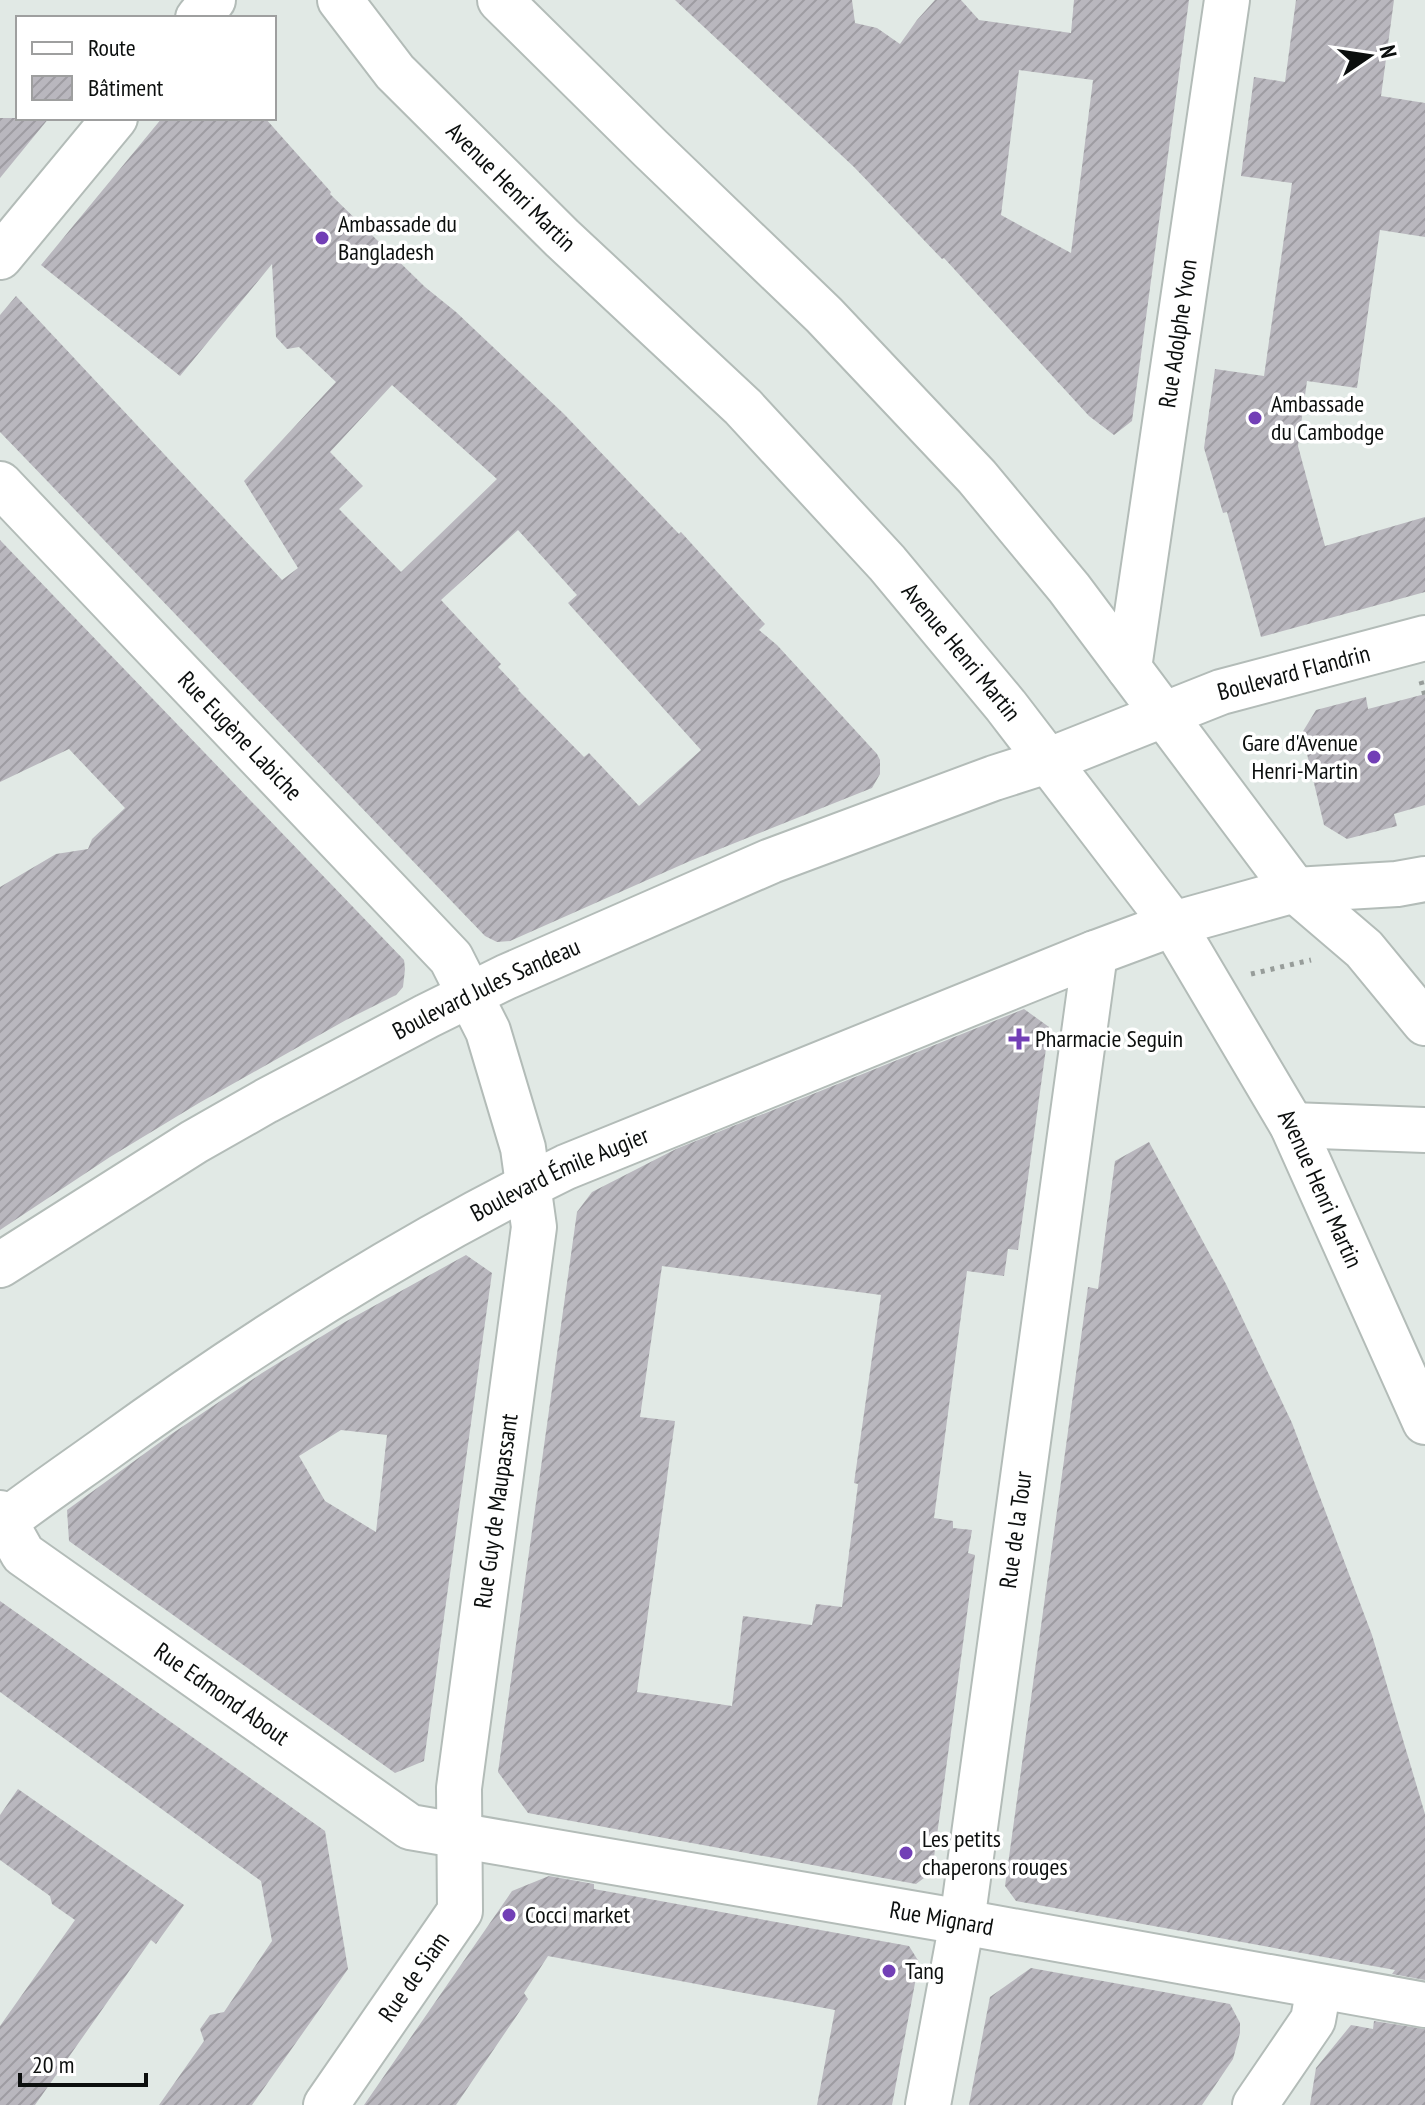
<svg xmlns="http://www.w3.org/2000/svg" width="1425" height="2105" viewBox="0 0 1425 2105" font-family="'PT Sans Narrow',sans-serif">
  <style>
    .building { fill: url(#building-hatch); fill-rule: evenodd }
    .lines { fill: none; stroke-linecap: round; stroke-linejoin: round }
    .minor-casing { stroke: #b3bcb8; stroke-width: 48 }
    .major-casing { stroke: #b3bcb8; stroke-width: 48 }
    .path { stroke: #979d9a; stroke-width: 5; stroke-dasharray: 4 6; stroke-linecap: butt }
    .minor { stroke: #fff; stroke-width: 44 }
    .major { stroke: #fff; stroke-width: 44 }
    .poi-dot { fill: #723fb6; stroke: #fff; stroke-width: 3 }
    .labels { text-anchor: middle; stroke-width: 7; stroke-linejoin: round; paint-order: stroke }
    .street-label { font-size: 24px; fill: #0c0f0e; stroke: #fff }
    .poi-label { font-size: 24px; fill: #0c0f0e; stroke: #fff; text-anchor: start }
  </style>
  <defs>
    <pattern id="building-hatch" width="6" height="6" patternUnits="userSpaceOnUse" patternTransform="scale(2)"><rect width="6" height="6" fill="#b9b7be"/><path d="M-1 1l2-2M0 6l6-6M5 7l2-2" fill="none" stroke="#9e9ca2"/></pattern>
  </defs>
  <rect width="100%" height="100%" fill="#e1e9e5"/>
  <g class="building">
    <path d="M 675,0 L 852,0 L 855,23 L 877,28 L 900,44 L 917,20 L 935,0 L 961,0 L 979,20 L 1071,33 L 1074,0 L 1189,0 L 1132,421 L 1114,435 L 1089,416 L 944,258 L 942,259 L 854,167 ZM 1019,70 L 1093,80 L 1071,253 L 1001,215 Z"/>
    <path d="M 1296,0 L 1394,0 L 1381,96 L 1425,103 L 1425,237 L 1380,230 L 1357,388 L 1307,381 L 1298,446 L 1325,546 L 1425,517 L 1425,592 L 1261,637 L 1227,512 L 1223,513 L 1204,448 L 1215,369 L 1264,376 L 1292,183 L 1241,176 L 1254,77 L 1285,82 Z"/>
    <path d="M 0,118 L 49,118 L 0,178 Z"/>
    <path d="M 162,118 L 265,118 L 331,192 L 330,194 L 425,287 L 456,312 L 564,414 L 679,534 L 681,532 L 700,553 L 765,624 L 759,630 L 777,645 L 877,754 L 880,760 L 880,774 L 872,788 L 690,861 L 510,941 L 497,942 L 485,936 L 0,432 L 0,315 L 16,296 L 282,580 L 298,568 L 244,481 L 336,382 L 299,347 L 287,349 L 276,337 L 272,264 L 180,376 L 41,265 ZM 392,385 L 497,479 L 401,572 L 339,509 L 363,486 L 330,452 ZM 518,530 L 577,595 L 568,603 L 701,750 L 639,806 L 589,753 L 584,757 L 518,690 L 519,689 L 498,667 L 501,664 L 441,600 Z"/>
    <path d="M 0,540 L 404,960 L 405,969 L 403,987 L 396,995 L 346,1020 L 199,1103 L 110,1157 L 0,1230 L 0,887 L 56,854 L 88,849 L 92,839 L 125,808 L 69,749 L 0,782 Z"/>
    <path d="M 1425,694 L 1425,805 L 1394,814 L 1397,826 L 1347,839 L 1324,825 L 1302,733 L 1316,710 L 1366,697 L 1368,709 Z"/>
    <path d="M 1024,1009 L 1049,1027 L 1018,1250 L 1008,1249 L 1004,1276 L 967,1271 L 934,1518 L 953,1521 L 953,1528 L 972,1530 L 968,1553 L 975,1555 L 932,1872 L 916,1884 L 528,1813 L 498,1772 L 577,1212 L 592,1192 L 676,1149 ZM 662,1266 L 881,1295 L 854,1483 L 858,1484 L 842,1607 L 816,1604 L 812,1625 L 743,1616 L 732,1706 L 637,1692 L 675,1421 L 640,1417 Z"/>
    <path d="M 1149,1142 L 1226,1284 L 1292,1423 L 1372,1635 L 1425,1814 L 1425,1980 L 1392,1974 L 1395,1970 L 1384,1968 L 1016,1901 L 1005,1886 L 1088,1287 L 1098,1289 L 1115,1161 Z"/>
    <path d="M 466,1255 L 492,1273 L 482,1344 L 424,1761 L 395,1773 L 69,1541 L 67,1510 L 170,1435 L 262,1373 L 345,1322 ZM 341,1430 L 387,1435 L 376,1532 L 325,1501 L 299,1456 Z"/>
    <path d="M 0,1601 L 325,1831 L 348,1969 L 252,2105 L 159,2105 L 204,2041 L 200,2029 L 210,2015 L 224,2012 L 272,1941 L 261,1881 L 0,1692 Z"/>
    <path d="M 18,1789 L 184,1905 L 156,1944 L 151,1940 L 35,2105 L 0,2105 L 0,2026 L 75,1920 L 52,1904 L 50,1896 L 0,1860 L 0,1815 Z"/>
    <path d="M 549,1876 L 594,1884 L 594,1889 L 909,1946 L 919,1962 L 892,2105 L 817,2105 L 835,2010 L 548,1956 L 524,1993 L 528,1999 L 456,2105 L 364,2105 L 512,1891 Z"/>
    <path d="M 1031,1968 L 1230,2004 L 1240,2023 L 1240,2033 L 1233,2059 L 1202,2105 L 969,2105 L 990,1997 Z"/>
    <path d="M 1374,2021 L 1425,2029 L 1425,2105 L 1310,2105 L 1316,2068 L 1351,2025 L 1373,2029 Z"/>
  </g>
  <g class="lines">
    <g class="minor-casing">
      <g id="minor">
        <path d="M 198,18 L 213,0"/>
        <path d="M 0,257 L 115,118"/>
        <path id="s1" d="M 0,484 L 451,958 L 488,1031 L 523,1148 L 534,1227 L 459,1788 L 460,1911 L 326,2105"/>
        <path id="s2" d="M 1129,668 L 1227,0"/>
        <path d="M 1292,1125 L 1425,1130"/>
        <path id="s3" d="M 0,1265 L 194,1142 L 266,1101 L 427,1016 L 506,977 L 771,861 L 994,778 L 1047,761 L 1221,692 L 1425,638"/>
        <path id="s4" d="M 0,1513 L 23,1554 L 410,1827 L 962,1922 L 1425,2005"/>
        <path id="s5" d="M 0,1525 C 34,1499 69,1475 104,1450 C 250,1344 404,1246 566,1167 L 1095,953 L 1173,924 L 1295,890 L 1397,884 L 1425,879"/>
        <path id="s6" d="M 928,2105 L 962,1922 L 1095,953"/>
        <path d="M 1255,2105 L 1313,2020 L 1319,1987"/>
      </g>
    </g>
    <g class="major-casing">
      <g id="major">
        <path id="s7" d="M 340,0 L 395,72 L 562,238 L 743,407 L 887,563 L 1006,706 L 1173,924 L 1292,1125 L 1425,1422"/>
        <path d="M 500,0 L 650,148 L 824,315 L 977,477 L 1069,588 L 1295,890 L 1364,949 L 1425,1023"/>
      </g>
    </g>
    <g class="path">
      <path d="M 1421,681 L 1425,696"/>
      <path d="M 1251,974 L 1311,960"/>
    </g>
    <use href="#minor" class="minor"/>
    <use href="#major" class="major"/>
  </g>
  <g class="poi-dot">
    <circle cx="322" cy="238" r="8"/>
    <circle cx="1255" cy="418" r="8"/>
    <circle cx="1374" cy="757" r="8"/>
    <path d="M1015 1027h8v8h8v8h-8v8h-8v-8h-8v-8h8z"/>
    <circle cx="906" cy="1853" r="8"/>
    <circle cx="509" cy="1915" r="8"/>
    <circle cx="889" cy="1971" r="8"/>
  </g>
  <g class="labels">
    <g class="street-label">
      <text dy="8" stroke="none"><textPath href="#s7" startOffset="254">Avenue Henri Martin</textPath></text>
      <text dy="8" stroke="none"><textPath href="#s2" startOffset="338">Rue Adolphe Yvon</textPath></text>
      <text dy="8" stroke="none"><textPath href="#s7" startOffset="902">Avenue Henri Martin</textPath></text>
      <text dy="8" stroke="none"><textPath href="#s3" startOffset="1428">Boulevard Flandrin</textPath></text>
      <text dy="8" stroke="none"><textPath href="#s1" startOffset="348">Rue Eugène Labiche</textPath></text>
      <text dy="8" stroke="none"><textPath href="#s3" startOffset="560">Boulevard Jules Sandeau</textPath></text>
      <text dy="8" stroke="none"><textPath href="#s5" startOffset="662">Boulevard Émile Augier</textPath></text>
      <text dy="8" stroke="none"><textPath href="#s7" startOffset="1550">Avenue Henri Martin</textPath></text>
      <text transform="translate(496 1511) rotate(-82)" y="8">Rue Guy de Maupassant</text>
      <text dy="8" stroke="none"><textPath href="#s6" startOffset="582">Rue de la Tour</textPath></text>
      <text dy="8" stroke="none"><textPath href="#s4" startOffset="290">Rue Edmond About</textPath></text>
      <text dy="8" stroke="none"><textPath href="#s4" startOffset="1060">Rue Mignard</textPath></text>
      <text transform="translate(414 1977) rotate(-55)" y="8">Rue de Siam</text>
    </g>
    <g class="poi-label">
      <text x="338" y="232">Ambassade du<tspan x="338" dy="28">Bangladesh</tspan></text>
      <text x="1271" y="412">Ambassade<tspan x="1271" dy="28">du Cambodge</tspan></text>
      <text x="1358" y="751" text-anchor="end">Gare d'Avenue<tspan x="1358" dy="28">Henri-Martin</tspan></text>
      <text x="1035" y="1047">Pharmacie Seguin</text>
      <text x="922" y="1847">Les petits<tspan x="922" dy="28">chaperons rouges</tspan></text>
      <text x="525" y="1923">Cocci market</text>
      <text x="905" y="1979">Tang</text>
    </g>
  </g>
  <rect x="16" y="16" width="260" height="104" fill="#ffffff" stroke="#9e9f9f" stroke-width="2"/>
  <rect x="32" y="42" width="40" height="12" fill="#ffffff" stroke="#9e9f9f" stroke-width="2"/>
  <text x="88" y="56" font-size="24" fill="#0c0f0e">Route</text>
  <rect x="32" y="76" width="40" height="24" fill="url(#building-hatch)" stroke="#9e9f9f" stroke-width="2"/>
  <text x="88" y="96" font-size="24" fill="#0c0f0e">Bâtiment</text>
  <g transform="translate(1369 56) rotate(77)" stroke="#ffffff" stroke-width="6" paint-order="stroke">
  <path d="M0-6L14 30L0 20L-14 30Z" fill="#0c0f0e"/>
  <text y="-12" font-size="22" font-weight="bold" text-anchor="middle" fill="#0c0f0e">N</text>
  </g>
  <path d="M20 2073v12h126v-12" fill="none" stroke="#0c0f0e" stroke-width="4"/>
  <text x="32" y="2073" font-size="24" fill="#0c0f0e" stroke="#ffffff" stroke-width="6" paint-order="stroke">20 m</text>
</svg>
